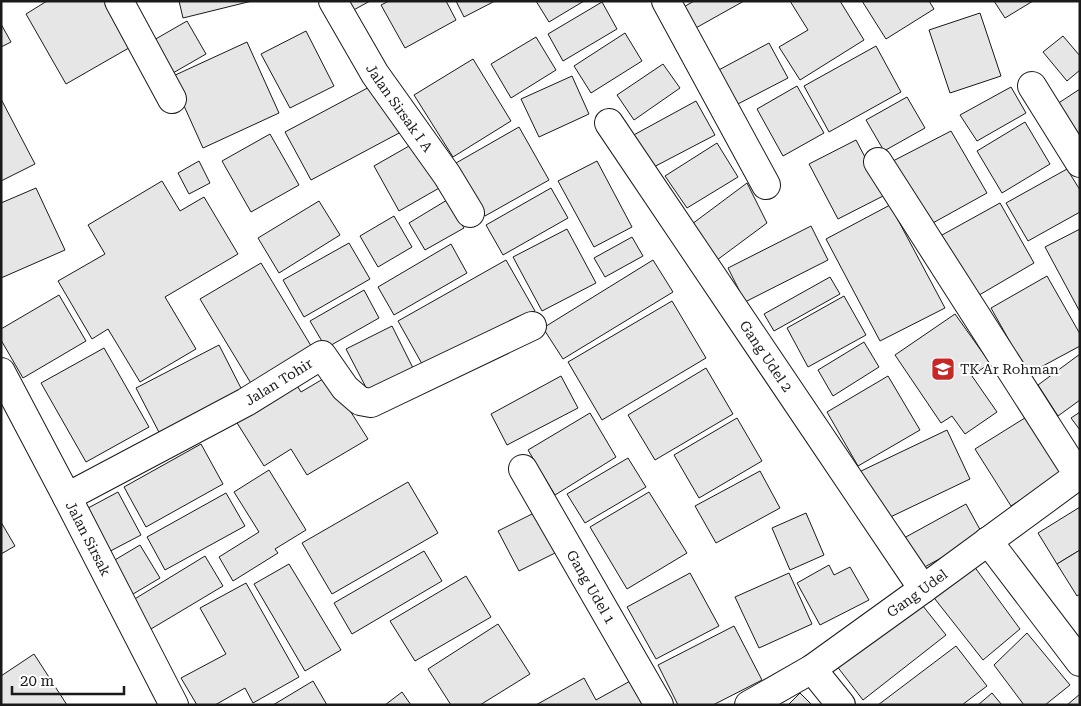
<svg xmlns="http://www.w3.org/2000/svg" width="1081" height="706" viewBox="0 0 1081 706" font-family="'Roboto Serif',serif">
  <style>
    .building { fill: #e6e6e6; stroke: #1a1a1a }
    .lines { fill: none; stroke-linecap: round; stroke-linejoin: round }
    .street-casing { stroke: #1a1a1a; stroke-width: 30 }
    .secondary-casing { stroke: #1a1a1a; stroke-width: 30 }
    .street { stroke: #fff; stroke-width: 28 }
    .secondary { stroke: #fff; stroke-width: 28 }
    .labels { text-anchor: middle; stroke-width: 4; stroke-linejoin: round; paint-order: stroke }
    .street-label { font-size: 14px; fill: #1a1a1a; stroke: #fff }
    .poi-label { font-size: 14px; fill: #1a1a1a; stroke: #fff; text-anchor: start }
  </style>
  <rect width="100%" height="100%" fill="#fff"/>
  <g class="building">
    <path d="M 47,1 L 109,1 L 134,45 L 66,84 L 26,14 Z"/>
    <path d="M 179,1 L 252,1 L 183,18 Z"/>
    <path d="M 344,1 L 370,1 L 350,12 Z"/>
    <path d="M 389,1 L 446,1 L 456,20 L 405,48 L 381,5 Z"/>
    <path d="M 456,1 L 495,1 L 464,17 Z"/>
    <path d="M 536,1 L 584,1 L 549,22 Z"/>
    <path d="M 694,1 L 744,1 L 694,29 L 682,8 Z"/>
    <path d="M 790,1 L 840,1 L 864,40 L 800,80 L 779,47 L 808,30 Z"/>
    <path d="M 862,1 L 929,1 L 934,9 L 886,39 Z"/>
    <path d="M 994,1 L 1033,1 L 1005,18 Z"/>
    <path d="M 602,2 L 617,29 L 563,61 L 548,34 Z"/>
    <path d="M 980,13 L 1001,76 L 950,93 L 929,30 Z"/>
    <path d="M 187,21 L 206,54 L 166,77 L 147,44 Z"/>
    <path d="M 1,24 L 11,42 L 1,47 Z"/>
    <path d="M 306,31 L 334,86 L 290,108 L 261,54 Z"/>
    <path d="M 625,33 L 642,61 L 591,93 L 574,66 Z"/>
    <path d="M 1063,36 L 1080,56 L 1080,70 L 1067,81 L 1043,52 Z"/>
    <path d="M 536,37 L 556,70 L 511,98 L 491,64 Z"/>
    <path d="M 247,42 L 279,113 L 203,148 L 171,77 Z"/>
    <path d="M 769,43 L 788,78 L 734,106 L 715,72 Z"/>
    <path d="M 876,46 L 901,92 L 829,132 L 804,86 Z"/>
    <path d="M 473,59 L 511,121 L 453,157 L 414,95 Z"/>
    <path d="M 663,64 L 680,88 L 634,120 L 617,95 Z"/>
    <path d="M 572,76 L 589,114 L 539,137 L 521,99 Z"/>
    <path d="M 375,84 L 401,132 L 311,180 L 285,132 Z"/>
    <path d="M 797,86 L 824,133 L 783,156 L 757,109 Z"/>
    <path d="M 1011,87 L 1026,113 L 977,141 L 960,115 Z"/>
    <path d="M 1080,89 L 1080,137 L 1057,104 Z"/>
    <path d="M 907,97 L 925,128 L 884,151 L 866,120 Z"/>
    <path d="M 1,99 L 35,164 L 1,181 Z"/>
    <path d="M 696,101 L 715,135 L 648,170 L 630,137 Z"/>
    <path d="M 1025,122 L 1050,164 L 1002,193 L 977,151 Z"/>
    <path d="M 519,127 L 549,180 L 485,216 L 456,163 Z"/>
    <path d="M 951,131 L 987,193 L 931,224 L 893,161 Z"/>
    <path d="M 270,134 L 299,185 L 251,212 L 222,161 Z"/>
    <path d="M 856,140 L 885,195 L 838,219 L 809,164 Z"/>
    <path d="M 416,142 L 441,187 L 399,211 L 374,166 Z"/>
    <path d="M 717,143 L 738,177 L 687,208 L 665,176 Z"/>
    <path d="M 199,161 L 210,183 L 189,194 L 178,173 Z"/>
    <path d="M 597,161 L 632,227 L 594,247 L 558,181 Z"/>
    <path d="M 1067,169 L 1080,190 L 1080,212 L 1028,241 L 1006,203 Z"/>
    <path d="M 162,181 L 180,211 L 204,197 L 238,254 L 165,297 L 196,349 L 140,382 L 108,329 L 92,339 L 58,281 L 105,254 L 88,225 Z"/>
    <path d="M 747,183 L 767,223 L 713,263 L 692,224 Z"/>
    <path d="M 36,188 L 65,250 L 1,278 L 1,203 Z"/>
    <path d="M 551,188 L 568,218 L 503,255 L 486,225 Z"/>
    <path d="M 447,200 L 464,228 L 425,250 L 409,223 Z"/>
    <path d="M 319,201 L 340,235 L 279,273 L 258,238 Z"/>
    <path d="M 1000,203 L 1034,263 L 969,301 L 933,240 Z"/>
    <path d="M 890,205 L 945,308 L 880,341 L 826,239 Z"/>
    <path d="M 394,216 L 412,247 L 378,267 L 360,236 Z"/>
    <path d="M 811,226 L 828,260 L 745,302 L 728,268 Z"/>
    <path d="M 567,229 L 596,283 L 542,311 L 513,257 Z"/>
    <path d="M 1080,229 L 1080,312 L 1045,247 Z"/>
    <path d="M 632,237 L 643,256 L 605,277 L 594,258 Z"/>
    <path d="M 349,243 L 370,279 L 304,317 L 283,280 Z"/>
    <path d="M 451,244 L 467,273 L 394,315 L 378,287 Z"/>
    <path d="M 506,260 L 535,311 L 426,371 L 398,321 Z"/>
    <path d="M 653,260 L 673,292 L 563,359 L 543,328 Z"/>
    <path d="M 261,263 L 316,354 L 255,390 L 200,299 Z"/>
    <path d="M 1047,276 L 1080,334 L 1080,346 L 1028,374 L 991,308 Z"/>
    <path d="M 830,277 L 840,294 L 774,331 L 764,314 Z"/>
    <path d="M 364,290 L 379,318 L 326,348 L 310,321 Z"/>
    <path d="M 59,295 L 86,341 L 23,378 L 1,340 L 1,329 Z"/>
    <path d="M 844,296 L 866,335 L 808,367 L 787,328 Z"/>
    <path d="M 672,301 L 706,358 L 602,420 L 568,362 Z"/>
    <path d="M 955,314 L 990,363 L 972,376 L 997,412 L 965,434 L 952,416 L 941,423 L 895,355 Z"/>
    <path d="M 392,326 L 416,374 L 371,397 L 346,349 Z"/>
    <path d="M 864,342 L 879,367 L 833,396 L 818,370 Z"/>
    <path d="M 219,345 L 245,396 L 162,438 L 136,388 Z"/>
    <path d="M 104,348 L 149,427 L 86,462 L 41,383 Z"/>
    <path d="M 1080,354 L 1080,400 L 1058,416 L 1038,385 Z"/>
    <path d="M 706,368 L 733,414 L 655,460 L 628,415 Z"/>
    <path d="M 328,376 L 368,439 L 307,475 L 291,449 L 264,466 L 234,418 L 294,381 L 301,392 Z"/>
    <path d="M 561,376 L 578,408 L 507,445 L 491,414 Z"/>
    <path d="M 888,376 L 920,430 L 858,466 L 827,412 Z"/>
    <path d="M 1080,412 L 1080,430 L 1071,418 Z"/>
    <path d="M 590,413 L 616,457 L 555,495 L 528,450 Z"/>
    <path d="M 1028,416 L 1063,473 L 1011,506 L 975,449 Z"/>
    <path d="M 737,418 L 762,461 L 699,498 L 674,455 Z"/>
    <path d="M 947,430 L 970,479 L 882,521 L 859,472 Z"/>
    <path d="M 201,444 L 223,484 L 146,527 L 124,487 Z"/>
    <path d="M 628,458 L 646,487 L 585,523 L 567,494 Z"/>
    <path d="M 269,470 L 306,530 L 275,549 L 278,553 L 233,581 L 219,557 L 259,532 L 234,492 Z"/>
    <path d="M 760,471 L 780,508 L 716,543 L 695,506 Z"/>
    <path d="M 408,482 L 438,533 L 332,594 L 302,543 Z"/>
    <path d="M 118,492 L 141,535 L 99,557 L 77,514 Z"/>
    <path d="M 649,492 L 687,553 L 627,589 L 590,527 Z"/>
    <path d="M 226,493 L 245,526 L 165,570 L 147,537 Z"/>
    <path d="M 966,504 L 983,535 L 921,569 L 904,538 Z"/>
    <path d="M 1080,507 L 1080,550 L 1057,564 L 1038,533 Z"/>
    <path d="M 538,511 L 559,551 L 519,571 L 498,531 Z"/>
    <path d="M 806,513 L 824,555 L 790,570 L 772,528 Z"/>
    <path d="M 1,522 L 15,546 L 1,554 Z"/>
    <path d="M 140,545 L 160,578 L 123,600 L 103,567 Z"/>
    <path d="M 1080,550 L 1080,594 L 1077,596 L 1057,564 Z"/>
    <path d="M 424,551 L 442,581 L 352,634 L 334,603 Z"/>
    <path d="M 205,556 L 223,586 L 151,629 L 133,600 Z"/>
    <path d="M 971,562 L 1020,629 L 983,660 L 931,594 Z"/>
    <path d="M 289,564 L 341,650 L 305,671 L 254,584 Z"/>
    <path d="M 829,565 L 834,575 L 850,567 L 869,600 L 820,625 L 797,583 Z"/>
    <path d="M 690,573 L 719,626 L 656,659 L 627,607 Z"/>
    <path d="M 789,573 L 812,624 L 759,648 L 735,597 Z"/>
    <path d="M 466,576 L 491,617 L 415,661 L 390,621 Z"/>
    <path d="M 246,583 L 299,677 L 253,703 L 245,688 L 215,705 L 197,705 L 181,678 L 226,654 L 200,608 Z"/>
    <path d="M 919,601 L 946,635 L 863,700 L 836,665 Z"/>
    <path d="M 498,624 L 530,674 L 480,705 L 451,705 L 428,669 Z"/>
    <path d="M 734,626 L 762,680 L 713,705 L 678,705 L 658,665 Z"/>
    <path d="M 1027,633 L 1070,685 L 1045,705 L 1024,705 L 994,665 Z"/>
    <path d="M 956,646 L 987,686 L 962,705 L 878,705 Z"/>
    <path d="M 34,654 L 67,705 L 1,705 L 1,676 Z"/>
    <path d="M 584,678 L 596,700 L 632,680 L 645,705 L 536,705 Z"/>
    <path d="M 313,681 L 327,705 L 273,705 Z"/>
    <path d="M 402,692 L 411,705 L 385,705 Z"/>
    <path d="M 800,693 L 812,705 L 788,705 Z"/>
    <path d="M 992,693 L 1002,705 L 978,705 Z"/>
    <path d="M 1080,694 L 1080,705 L 1067,705 Z"/>
  </g>
  <g class="lines">
    <g class="street-casing">
      <g id="street">
        <path d="M 119,1 L 172,99"/>
        <path id="s1" d="M 333,1 L 375,74 L 447,175 L 470,213"/>
        <path d="M 666,1 L 766,185"/>
        <path d="M 1032,86 L 1080,163"/>
        <path id="s2" d="M 609,123 L 923,589"/>
        <path d="M 878,162 L 1080,478"/>
        <path id="s3" d="M 523,469 L 659,705"/>
        <path id="s4" d="M 67,497 L 246,402 L 322,355 L 345,388 L 360,401 L 371,403 L 532,326"/>
        <path d="M 988,541 L 1080,662"/>
        <path d="M 812,669 L 841,705"/>
        <path id="s5" d="M 749,705 L 812,669 L 923,589 L 1080,474"/>
      </g>
    </g>
    <g class="secondary-casing">
      <g id="secondary">
        <path id="s6" d="M 1,372 L 67,497 L 174,705"/>
      </g>
    </g>
    <use href="#street" class="street"/>
    <use href="#secondary" class="secondary"/>
  </g>
  <defs>
    <g id="school-square" transform="scale(1.25)"><rect x="-9" y="-9" width="18" height="18" rx="4" fill="#c62828" stroke="#fff"/><path d="M0-5L7-2L0 1L-7-2ZM-4 1L0 2.5L4 1V4Q0 6-4 4Z" fill="#fff"/></g>
  </defs>
  <g fill-rule="evenodd">
    <use href="#school-square" x="943" y="369"/>
  </g>
  <g class="labels">
    <g class="street-label">
      <text dy="5" stroke="none"><textPath href="#s1" startOffset="126">Jalan Sirsak I A</textPath></text>
      <text dy="5" stroke="none"><textPath href="#s2" startOffset="281">Gang Udel 2</textPath></text>
      <text dy="5" stroke="none"><textPath href="#s4" startOffset="241">Jalan Tohir</textPath></text>
      <text dy="5" stroke="none"><textPath href="#s6" startOffset="188">Jalan Sirsak</textPath></text>
      <text dy="5" stroke="none"><textPath href="#s3" startOffset="136">Gang Udel 1</textPath></text>
      <text dy="5" stroke="none"><textPath href="#s5" startOffset="202">Gang Udel</textPath></text>
    </g>
    <g class="poi-label">
      <text x="960" y="374">TK Ar Rohman</text>
    </g>
  </g>
  <rect width="1081" height="706" fill="none" stroke="#1a1a1a" stroke-width="5"/>
  <path d="M12 686v8h112v-8" fill="none" stroke="#1a1a1a" stroke-width="2.5"/>
  <text x="20" y="686" font-size="15" fill="#1a1a1a" stroke="#ffffff" stroke-width="4" paint-order="stroke">20 m</text>
</svg>
